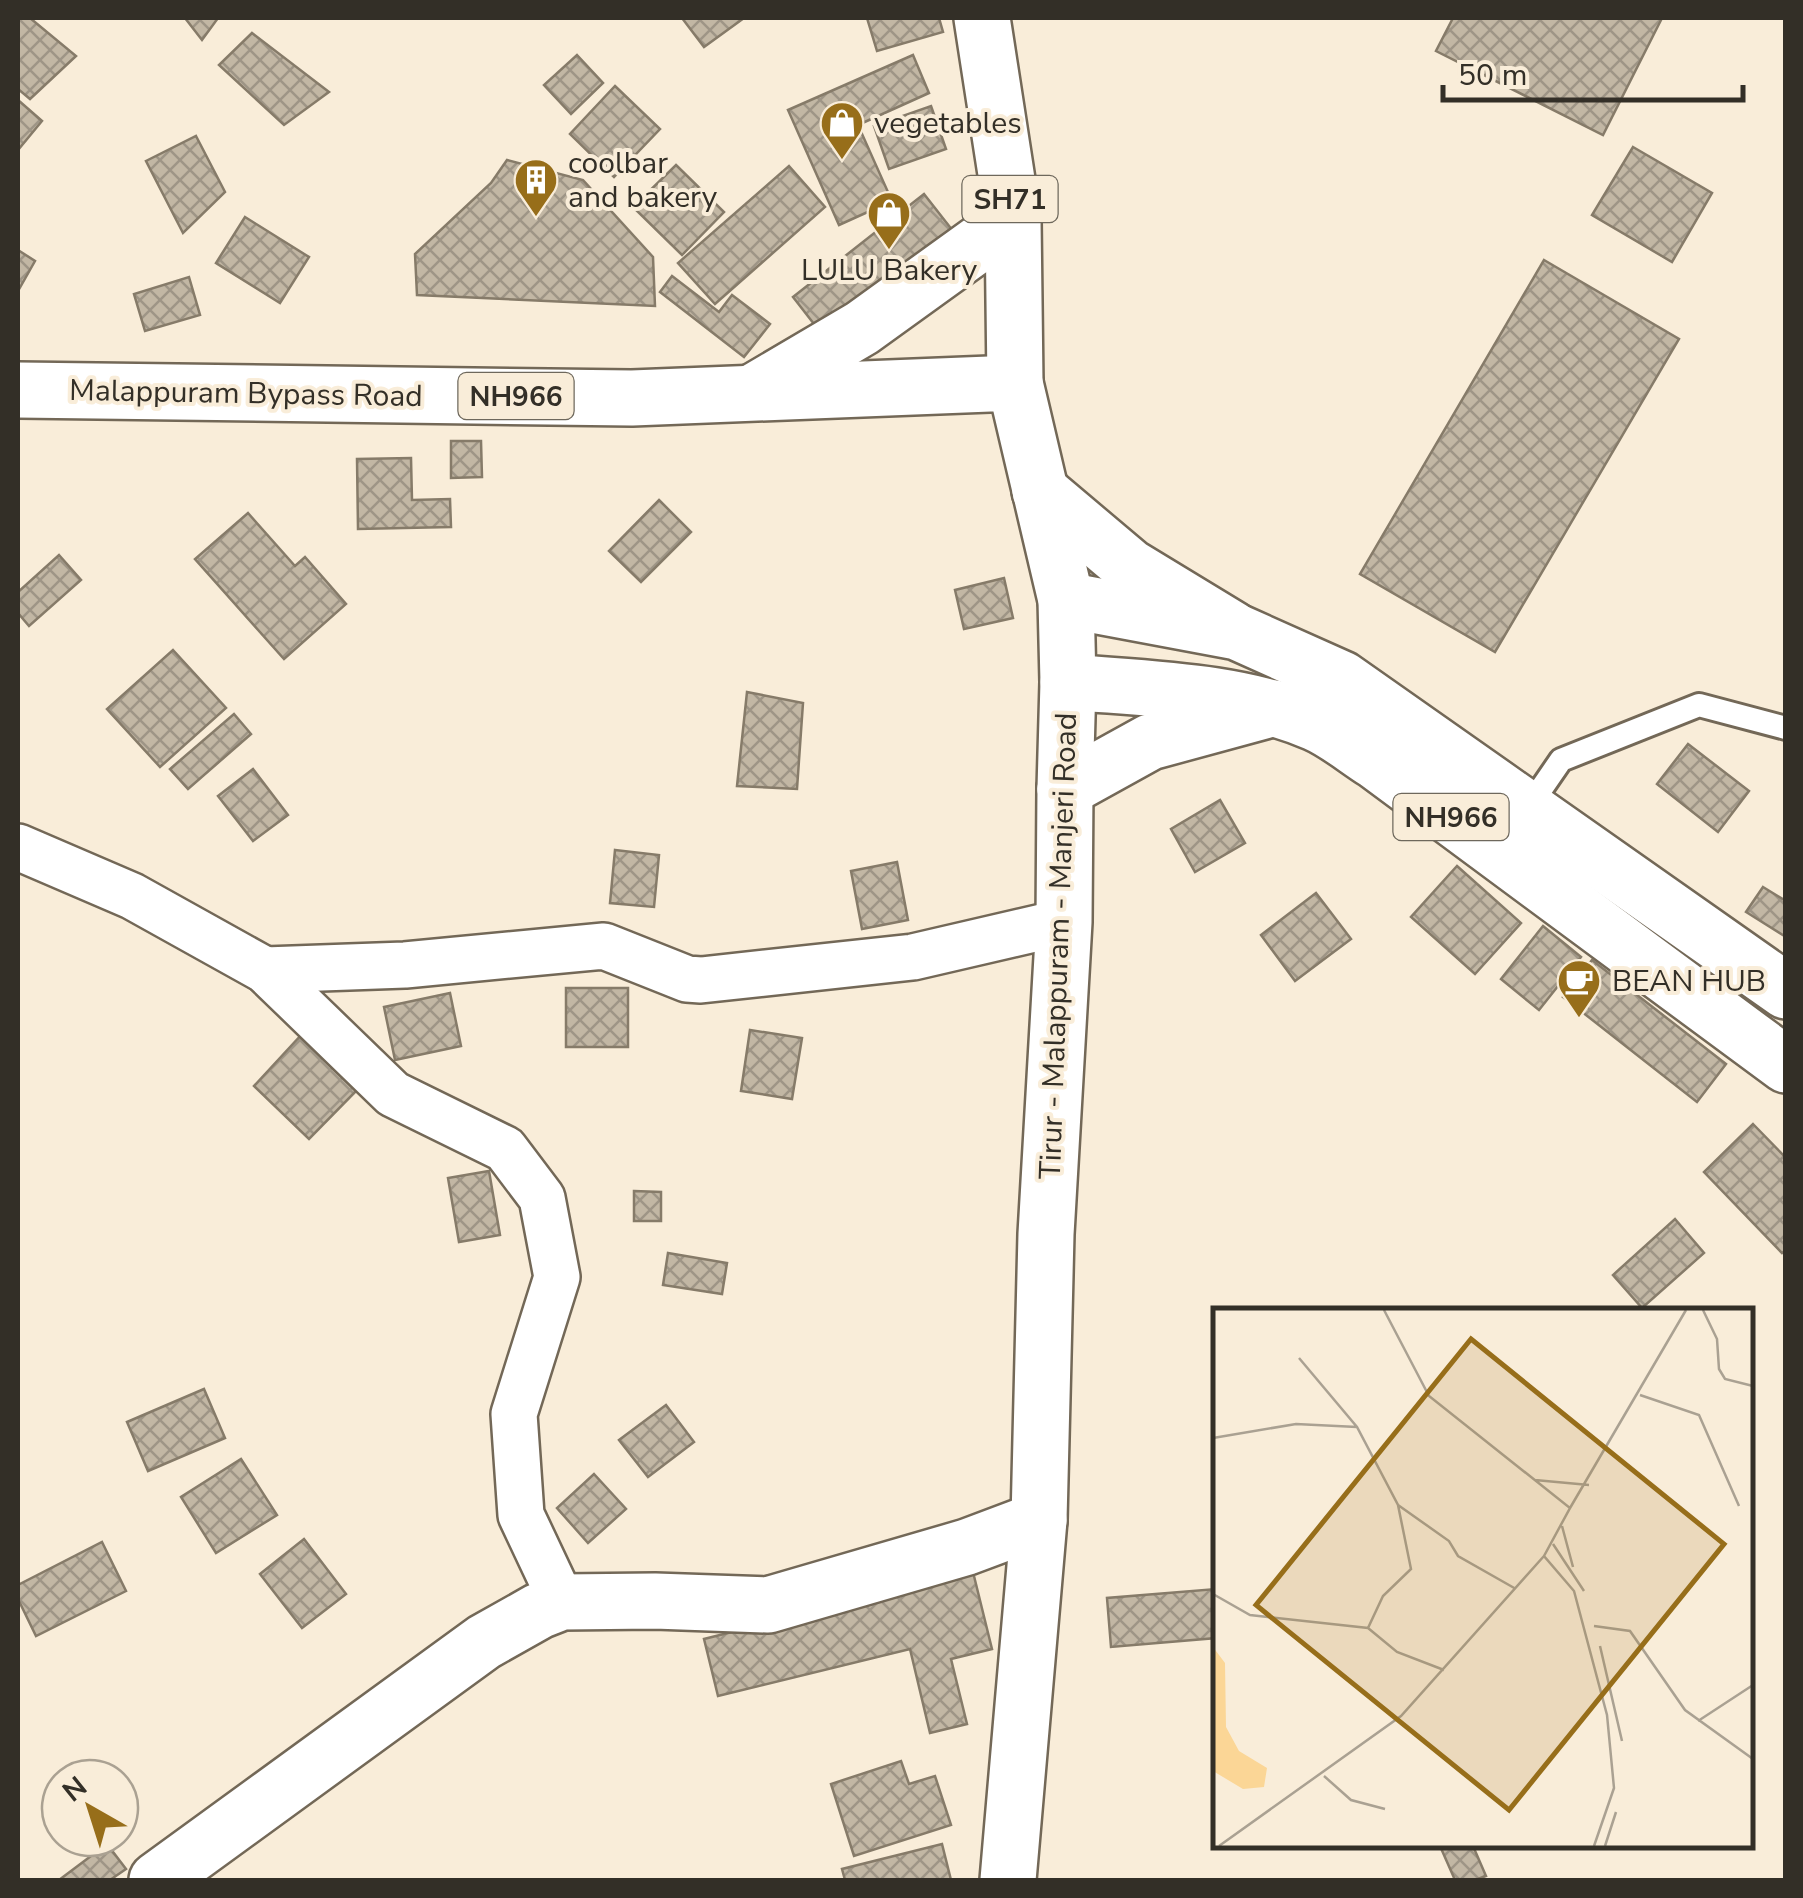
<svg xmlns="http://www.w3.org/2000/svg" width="1803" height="1898" viewBox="0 0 1803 1898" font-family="'Nunito Sans',sans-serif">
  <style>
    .building { fill: url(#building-cross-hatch); stroke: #867b69; stroke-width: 2.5 }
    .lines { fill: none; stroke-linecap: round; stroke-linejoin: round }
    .service-casing { stroke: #736857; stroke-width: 28 }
    .minor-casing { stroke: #736857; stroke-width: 50 }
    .tertiary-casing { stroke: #736857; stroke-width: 60 }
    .secondary-casing { stroke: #736857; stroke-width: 60 }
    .primary-casing { stroke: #736857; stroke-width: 60 }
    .trunk-casing { stroke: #736857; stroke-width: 60 }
    .service { stroke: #fff; stroke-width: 22 }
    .minor { stroke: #fff; stroke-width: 45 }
    .tertiary { stroke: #fff; stroke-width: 55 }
    .secondary { stroke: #fff; stroke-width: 55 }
    .primary { stroke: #fff; stroke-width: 55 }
    .trunk { stroke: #fff; stroke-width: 55 }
    .labels { text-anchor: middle; stroke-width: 8; stroke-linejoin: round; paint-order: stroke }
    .shield { fill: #f9edd9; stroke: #6e685c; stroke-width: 2.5 }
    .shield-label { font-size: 28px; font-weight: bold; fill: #332f27 }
    .poi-label { font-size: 30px; fill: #332f27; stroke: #f9edd9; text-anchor: start }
    .street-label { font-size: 30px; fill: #332f27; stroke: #f9edd9 }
    .inset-road { fill: none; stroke: #aaa192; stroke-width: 2.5 }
    .view { fill: #976e1a; fill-opacity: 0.15; stroke: #976e1a; stroke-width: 5 }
    .inset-edge { fill: none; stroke: #332f27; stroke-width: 5 }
  </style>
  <defs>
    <pattern id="building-cross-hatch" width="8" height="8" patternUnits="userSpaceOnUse" patternTransform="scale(2.5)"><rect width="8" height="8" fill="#c2b7a4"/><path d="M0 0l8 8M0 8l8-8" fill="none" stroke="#9e9586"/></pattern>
  </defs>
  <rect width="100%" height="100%" fill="#f9edd9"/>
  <g class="building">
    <path d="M 18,18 L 30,18 L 76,56 L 30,99 L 18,89 Z"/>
    <path d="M 185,18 L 218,18 L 202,40 Z"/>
    <path d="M 682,18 L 744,18 L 704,47 Z"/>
    <path d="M 867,18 L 939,18 L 943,32 L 877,51 Z"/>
    <path d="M 1453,18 L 1662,18 L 1603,135 L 1436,51 Z"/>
    <path d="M 252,33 L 329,92 L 284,125 L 219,65 Z"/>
    <path d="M 577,55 L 603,83 L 571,114 L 544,85 Z"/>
    <path d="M 913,55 L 929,93 L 858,125 L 892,201 L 839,225 L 788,110 Z"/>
    <path d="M 615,86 L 660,129 L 614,177 L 570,134 Z"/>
    <path d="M 18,100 L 42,121 L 18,150 Z"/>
    <path d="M 931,106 L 946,149 L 889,169 L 874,126 Z"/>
    <path d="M 196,136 L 225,192 L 183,233 L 146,161 Z"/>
    <path d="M 1633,147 L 1712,193 L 1672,262 L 1592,215 Z"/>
    <path d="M 507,160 L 583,180 L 653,257 L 655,306 L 417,295 L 415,254 L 491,183 Z"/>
    <path d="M 676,165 L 724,212 L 682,255 L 633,207 Z"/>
    <path d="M 789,166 L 825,207 L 715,304 L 678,263 Z"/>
    <path d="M 924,194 L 953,231 L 821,333 L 793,297 Z"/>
    <path d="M 245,217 L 309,257 L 280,303 L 216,263 Z"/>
    <path d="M 18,250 L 35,261 L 18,291 Z"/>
    <path d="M 1544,260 L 1679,339 L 1495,652 L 1360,574 Z"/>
    <path d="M 672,276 L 719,312 L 732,295 L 770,324 L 744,357 L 660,292 Z"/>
    <path d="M 189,277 L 200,315 L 145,331 L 134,294 Z"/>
    <path d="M 451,441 L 481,441 L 482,477 L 451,478 Z"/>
    <path d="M 411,458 L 412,500 L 450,499 L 451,527 L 358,529 L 357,459 Z"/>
    <path d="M 659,500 L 691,532 L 641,582 L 609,551 Z"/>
    <path d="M 248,513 L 295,566 L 305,557 L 346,604 L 284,659 L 195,559 Z"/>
    <path d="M 59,555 L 81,580 L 29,626 L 18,613 L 18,592 Z"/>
    <path d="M 1004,578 L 1013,618 L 964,629 L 955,590 Z"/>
    <path d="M 173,650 L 226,708 L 160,767 L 107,709 Z"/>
    <path d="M 747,692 L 803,703 L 797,789 L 737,786 Z"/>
    <path d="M 234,714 L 251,734 L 188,789 L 170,769 Z"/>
    <path d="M 1688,744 L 1749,791 L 1718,832 L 1657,784 Z"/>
    <path d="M 253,769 L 288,815 L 253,841 L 218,796 Z"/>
    <path d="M 1220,800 L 1245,843 L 1195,872 L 1171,829 Z"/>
    <path d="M 615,850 L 659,855 L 654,907 L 610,903 Z"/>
    <path d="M 897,862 L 908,920 L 862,929 L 851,871 Z"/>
    <path d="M 1457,866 L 1521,923 L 1475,974 L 1411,917 Z"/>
    <path d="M 1763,887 L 1786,901 L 1786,937 L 1746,912 Z"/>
    <path d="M 1316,893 L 1351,939 L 1295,981 L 1261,935 Z"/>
    <path d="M 1543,926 L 1581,957 L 1539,1010 L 1501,979 Z"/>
    <path d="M 1592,960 L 1726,1064 L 1697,1102 L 1563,997 Z"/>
    <rect x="566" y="988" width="62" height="59"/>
    <path d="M 450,993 L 461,1046 L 395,1060 L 384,1007 Z"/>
    <path d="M 750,1030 L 802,1038 L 792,1099 L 741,1091 Z"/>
    <path d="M 303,1033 L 360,1087 L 309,1139 L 254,1086 Z"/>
    <path d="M 1753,1124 L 1786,1158 L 1786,1250 L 1782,1253 L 1704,1172 Z"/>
    <path d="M 489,1171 L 500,1235 L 459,1242 L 448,1178 Z"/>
    <path d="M 634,1191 L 661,1192 L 661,1221 L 634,1221 Z"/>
    <path d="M 1675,1219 L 1704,1253 L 1642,1308 L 1613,1275 Z"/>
    <path d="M 668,1253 L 727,1263 L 722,1294 L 663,1285 Z"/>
    <path d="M 204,1389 L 225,1438 L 148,1471 L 127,1422 Z"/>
    <path d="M 666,1405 L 694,1442 L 648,1477 L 619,1440 Z"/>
    <path d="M 241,1459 L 277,1515 L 216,1553 L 181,1497 Z"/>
    <path d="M 594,1474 L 626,1509 L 588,1543 L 557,1508 Z"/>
    <path d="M 304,1539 L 346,1594 L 302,1628 L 260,1574 Z"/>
    <path d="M 102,1542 L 126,1591 L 36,1636 L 18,1599 L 18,1585 Z"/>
    <path d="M 973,1572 L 992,1649 L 951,1659 L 967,1724 L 930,1733 L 910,1649 L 718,1696 L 704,1639 Z"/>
    <path d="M 1216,1589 L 1216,1638 L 1111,1647 L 1107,1598 Z"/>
    <path d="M 901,1761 L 909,1784 L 935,1776 L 951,1825 L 854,1856 L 831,1784 Z"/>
    <path d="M 107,1844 L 126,1869 L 110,1880 L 59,1880 Z"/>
    <path d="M 942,1844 L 951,1880 L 845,1880 L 842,1869 Z"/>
    <path d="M 1440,1846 L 1473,1846 L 1486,1876 L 1475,1880 L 1455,1880 Z"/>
  </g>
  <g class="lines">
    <g class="service-casing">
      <path id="service" d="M 1528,808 L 1561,760 L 1699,705 L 1786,728"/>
    </g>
    <g class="minor-casing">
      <g id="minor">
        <path d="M 18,847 L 132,896 L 265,970 L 393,1094 L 505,1149 L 542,1198 L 557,1277 L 514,1414 L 521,1515 L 562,1602"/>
        <path d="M 265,970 L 405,965 L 604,946 L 687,979 L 701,980 L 913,957 L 1064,922"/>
      </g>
    </g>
    <g class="tertiary-casing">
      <path id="tertiary" d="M 157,1880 L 484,1642 L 539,1611 L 562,1602 L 655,1601 L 768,1605 L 967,1547 L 1039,1520"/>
    </g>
    <g class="secondary-casing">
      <path id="secondary" d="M 1008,1880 L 1039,1520 L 1046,1234 L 1064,922 L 1065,789"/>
    </g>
    <g class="primary-casing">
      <g id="primary">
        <path d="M 982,18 L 1013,219 L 1015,383"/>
        <path d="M 755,391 L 862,328 L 1013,219"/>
        <path d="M 1040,491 L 1130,567 L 1232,629"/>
        <path d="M 1065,789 L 1150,742 L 1275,708"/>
        <path d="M 1065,789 L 1068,682"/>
      </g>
    </g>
    <g class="trunk-casing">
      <g id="trunk">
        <path d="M 18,390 L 632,398 L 1015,383 L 1066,600 L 1068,682 C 1150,689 1239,690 1315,723 C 1336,732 1356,749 1375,761 L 1786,1065"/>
        <path d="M 1066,600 L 1237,632 L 1342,679 L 1786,991"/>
      </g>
    </g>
    <use href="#service" class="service"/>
    <use href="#minor" class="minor"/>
    <use href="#tertiary" class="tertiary"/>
    <use href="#secondary" class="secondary"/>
    <use href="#primary" class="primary"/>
    <use href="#trunk" class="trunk"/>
  </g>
  <defs>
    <g id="shop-pin" transform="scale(2.25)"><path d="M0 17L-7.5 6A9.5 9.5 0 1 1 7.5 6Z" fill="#976e1a" stroke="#f9edd9"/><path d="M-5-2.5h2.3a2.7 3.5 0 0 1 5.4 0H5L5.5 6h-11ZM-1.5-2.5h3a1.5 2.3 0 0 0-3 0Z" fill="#fff"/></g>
    <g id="building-pin" transform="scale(2.25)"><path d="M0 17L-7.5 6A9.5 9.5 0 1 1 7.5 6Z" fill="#976e1a" stroke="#f9edd9"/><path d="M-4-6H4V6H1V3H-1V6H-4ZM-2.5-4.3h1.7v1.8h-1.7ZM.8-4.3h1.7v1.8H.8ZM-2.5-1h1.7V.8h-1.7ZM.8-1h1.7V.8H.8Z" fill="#fff"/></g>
    <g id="cafe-pin" transform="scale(2.25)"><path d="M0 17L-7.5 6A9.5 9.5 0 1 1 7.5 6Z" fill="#976e1a" stroke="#f9edd9"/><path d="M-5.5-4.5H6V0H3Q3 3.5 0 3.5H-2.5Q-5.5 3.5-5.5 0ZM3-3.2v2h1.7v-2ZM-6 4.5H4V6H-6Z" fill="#fff"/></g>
  </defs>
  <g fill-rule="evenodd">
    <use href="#shop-pin" x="842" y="123"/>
    <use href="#building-pin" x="536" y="180"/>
    <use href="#shop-pin" x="889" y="213"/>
    <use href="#cafe-pin" x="1579" y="981"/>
  </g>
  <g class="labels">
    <g class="shield">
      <rect x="962.5" y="176" width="95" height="46" rx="8"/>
      <rect x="458.5" y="373" width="115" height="46" rx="8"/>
      <rect x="1393.5" y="794" width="115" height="46" rx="8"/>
    </g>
    <g class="shield-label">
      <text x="1010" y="209">SH71</text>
      <text x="516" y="406">NH966</text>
      <text x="1451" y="827">NH966</text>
    </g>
    <g class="poi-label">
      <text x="874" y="133">vegetables</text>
      <text x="568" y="173">coolbar<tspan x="568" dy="34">and bakery</tspan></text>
      <text x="889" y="280" text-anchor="middle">LULU Bakery</text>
      <text x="1612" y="991">BEAN HUB</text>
    </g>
    <g class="street-label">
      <text transform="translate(246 393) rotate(1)" y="10">Malappuram Bypass Road</text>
      <text transform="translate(1058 946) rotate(-88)" y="10">Tirur - Malappuram - Manjeri Road</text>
    </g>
  </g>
  <g transform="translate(1213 1308)">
    <rect width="540" height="540" fill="#f9edd9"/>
    <path d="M 0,339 L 12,355 L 13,419 L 26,443 L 54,460 L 51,479 L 30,481 L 0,463 Z" fill="#fbd696"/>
    <path class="inset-road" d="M 171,2 L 216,88 L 357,200 L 331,248 L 361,283 L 394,407 L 401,480 L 381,538M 490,2 L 504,31 L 506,61 L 512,71 L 540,78M 86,50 L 144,119 L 185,197 L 198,261 L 170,288 L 155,320M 427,87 L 486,107 L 526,198M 0,130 L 83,116 L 144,119M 322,172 L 376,177M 185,197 L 236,233 L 245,248 L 303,281M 357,200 L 473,2M 349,218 L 360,259M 340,236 L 371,283M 0,286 L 37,307 L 155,320 L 184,344 L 231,362M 381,318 L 417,323 L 472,402 L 540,451M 387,338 L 409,433M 485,413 L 540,377M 111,468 L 138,492 L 172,501M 6,538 L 188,408 L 331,248M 392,538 L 403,504"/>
    <path class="view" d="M 258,31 L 511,236 L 296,502 L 43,297 Z"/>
    <rect width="540" height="540" class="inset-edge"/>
  </g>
  <rect width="1803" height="1898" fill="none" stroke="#332f27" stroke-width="40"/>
  <g transform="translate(90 1808) rotate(321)"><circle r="48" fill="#f9edd9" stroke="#aaa192" stroke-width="2.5"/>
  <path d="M0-8L18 38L0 25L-18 38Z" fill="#976e1a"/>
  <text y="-15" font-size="28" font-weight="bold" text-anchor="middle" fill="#332f27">N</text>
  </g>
  <path d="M1443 85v15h300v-15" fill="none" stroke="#332f27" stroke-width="5"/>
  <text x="1458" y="85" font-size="30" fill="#332f27" stroke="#f9edd9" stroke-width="8" paint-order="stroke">50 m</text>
</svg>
